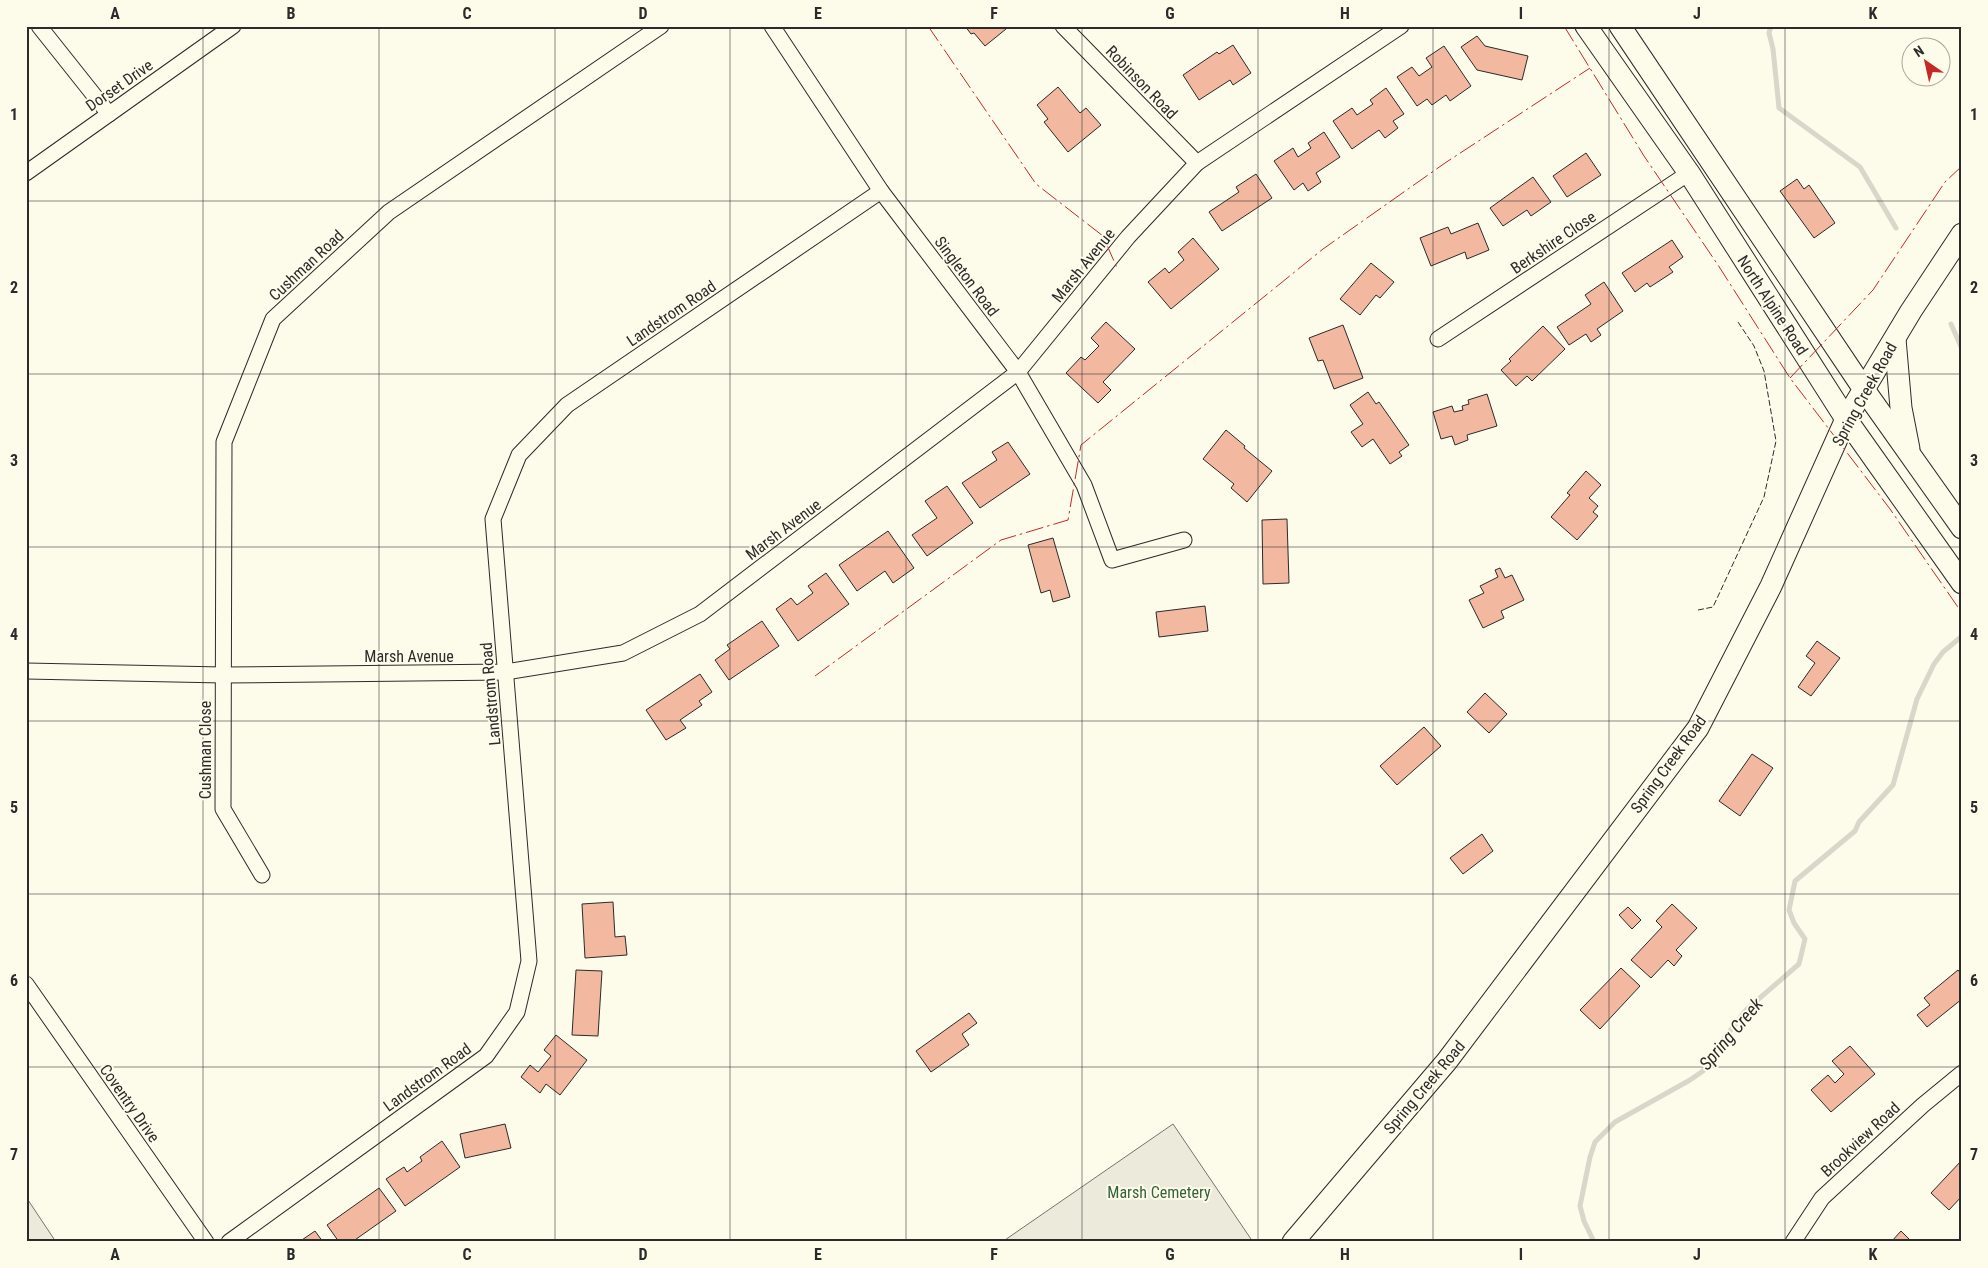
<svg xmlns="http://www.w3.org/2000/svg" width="1988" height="1268" viewBox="0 0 1988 1268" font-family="'Roboto Condensed',sans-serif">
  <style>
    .green { fill: #ecebdb; stroke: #74746e }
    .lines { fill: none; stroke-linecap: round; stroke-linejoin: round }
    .stream { stroke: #d8d7c9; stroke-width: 5 }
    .building { fill: #f2b8a0; stroke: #2b2b2b }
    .street-casing { stroke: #2b2b2b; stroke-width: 17 }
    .secondary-casing { stroke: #2b2b2b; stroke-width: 23 }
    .street { stroke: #fdfbea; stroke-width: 15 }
    .secondary { stroke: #fdfbea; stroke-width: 21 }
    .fence { stroke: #2b2b2b; stroke-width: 1; stroke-dasharray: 6 2.5; stroke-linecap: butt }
    .power { stroke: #c62828; stroke-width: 1; stroke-dasharray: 18 4 2.5 4; stroke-linecap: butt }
    .grid { fill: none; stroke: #2b2b2b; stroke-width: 1; stroke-opacity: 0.55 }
    .labels { text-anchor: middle; stroke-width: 4; stroke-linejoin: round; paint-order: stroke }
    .street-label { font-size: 16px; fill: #2b2b2b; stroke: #fdfbea }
    .park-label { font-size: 16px; fill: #34623c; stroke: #fdfbea }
    .water-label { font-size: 18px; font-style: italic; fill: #2b2b2b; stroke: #fdfbea }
    .neatline { fill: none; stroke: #2b2b2b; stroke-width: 2 }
    .grid-label { font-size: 16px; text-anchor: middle; font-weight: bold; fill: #2b2b2b }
  </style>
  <rect width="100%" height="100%" fill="#fdfbea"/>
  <g class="green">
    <path d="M 1173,1124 L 1253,1242 L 1002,1242 Z"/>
    <path d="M 26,1197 L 56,1242 L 26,1242 Z"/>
  </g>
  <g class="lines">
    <g class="stream">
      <path d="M 1771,26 L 1769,33 L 1773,49 L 1779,108 L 1860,167 L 1896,228"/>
      <path d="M 1951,324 L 1962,349"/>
      <path d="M 1594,1242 L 1584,1221 L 1580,1206 L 1590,1157 L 1595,1142 L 1615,1122 L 1690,1080 L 1703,1071 L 1714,1057 L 1723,1040 L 1746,1010 L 1799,964 L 1805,939 L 1794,923 L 1789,910 L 1795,881 L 1855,831 L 1859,822 L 1893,785 L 1917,699 L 1934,664 L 1943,652 L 1961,637"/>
    </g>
  </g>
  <g class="building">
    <path d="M 965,26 L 1004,26 L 1006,29 L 985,46 L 974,33 L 971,34 Z"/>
    <path d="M 1477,36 L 1485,46 L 1528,56 L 1522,80 L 1477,70 L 1461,47 Z"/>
    <path d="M 1233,45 L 1251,73 L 1233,85 L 1230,80 L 1199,100 L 1183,75 L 1217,52 L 1219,54 Z"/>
    <path d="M 1444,46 L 1471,86 L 1450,101 L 1446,95 L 1432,105 L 1427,99 L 1417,106 L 1397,77 L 1412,67 L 1419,76 L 1432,67 L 1426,58 Z"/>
    <path d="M 1058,87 L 1080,113 L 1086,108 L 1101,125 L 1068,152 L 1044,122 L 1048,119 L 1037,105 Z"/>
    <path d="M 1386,88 L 1404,114 L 1393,121 L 1398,128 L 1385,138 L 1379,130 L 1352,149 L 1333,121 L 1352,108 L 1357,115 L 1373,104 L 1370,100 Z"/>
    <path d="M 1324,132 L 1340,157 L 1316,173 L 1321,182 L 1308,191 L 1303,183 L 1294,190 L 1274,161 L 1293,148 L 1298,157 L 1311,148 L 1308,143 Z"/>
    <path d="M 1586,153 L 1601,175 L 1567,197 L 1553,176 Z"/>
    <path d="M 1256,174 L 1272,198 L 1222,231 L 1209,212 L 1239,192 L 1236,187 Z"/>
    <path d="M 1533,177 L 1551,202 L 1531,216 L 1527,210 L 1503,226 L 1490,208 Z"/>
    <path d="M 1797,179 L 1804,189 L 1809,185 L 1835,223 L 1814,238 L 1780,191 Z"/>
    <path d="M 1478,223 L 1489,250 L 1467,259 L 1465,252 L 1431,266 L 1420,238 L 1448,227 L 1451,234 Z"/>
    <path d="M 1193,238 L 1219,269 L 1171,309 L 1148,282 L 1165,268 L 1169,273 L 1184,260 L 1178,252 Z"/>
    <path d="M 1672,240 L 1683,257 L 1669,267 L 1673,272 L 1650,287 L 1647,283 L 1635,292 L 1622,273 Z"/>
    <path d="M 1371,263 L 1394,282 L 1380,298 L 1376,295 L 1360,315 L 1340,299 Z"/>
    <path d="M 1604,282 L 1623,311 L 1597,329 L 1601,335 L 1591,342 L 1586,334 L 1569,345 L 1557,327 L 1591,304 L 1585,295 Z"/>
    <path d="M 1106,322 L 1135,349 L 1103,382 L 1111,390 L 1098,403 L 1066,373 L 1081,357 L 1085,360 L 1099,346 L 1091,338 Z"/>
    <path d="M 1343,325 L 1363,378 L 1334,389 L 1323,360 L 1318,361 L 1309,338 Z"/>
    <path d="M 1543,326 L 1565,349 L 1532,381 L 1527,376 L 1516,386 L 1501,370 L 1511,361 L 1509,359 Z"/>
    <path d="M 1368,392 L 1376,404 L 1379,402 L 1409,445 L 1399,452 L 1402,456 L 1390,464 L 1373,439 L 1362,447 L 1351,432 L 1363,424 L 1350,405 Z"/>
    <path d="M 1487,394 L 1497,426 L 1467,435 L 1468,440 L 1455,445 L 1452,436 L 1441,439 L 1433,412 L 1452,406 L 1454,412 L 1463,410 L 1462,406 L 1469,404 L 1468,400 Z"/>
    <path d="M 1226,430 L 1245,446 L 1244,448 L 1272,471 L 1247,502 L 1231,488 L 1234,484 L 1203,459 Z"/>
    <path d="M 1008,442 L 1030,474 L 980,508 L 962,483 L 997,460 L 992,452 Z"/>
    <path d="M 1586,471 L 1601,485 L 1589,498 L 1598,506 L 1593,512 L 1598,516 L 1577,540 L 1551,517 L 1570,495 L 1567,493 Z"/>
    <path d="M 947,486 L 973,523 L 927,556 L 912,535 L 937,518 L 925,501 Z"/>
    <path d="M 1287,519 L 1289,583 L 1263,584 L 1262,520 Z"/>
    <path d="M 888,531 L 914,568 L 893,583 L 885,571 L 857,591 L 839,565 Z"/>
    <path d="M 1053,538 L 1070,597 L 1053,602 L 1050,590 L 1041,593 L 1028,545 Z"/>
    <path d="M 1500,568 L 1505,578 L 1512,575 L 1524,600 L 1501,611 L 1504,618 L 1483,628 L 1469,600 L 1484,593 L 1480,586 L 1498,577 L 1495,570 Z"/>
    <path d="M 826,573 L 849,604 L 798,641 L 776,609 L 791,598 L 797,605 L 813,593 L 808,586 Z"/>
    <path d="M 1205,606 L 1208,631 L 1159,637 L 1156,612 Z"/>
    <path d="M 762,621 L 779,646 L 729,680 L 715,660 L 730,649 L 727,645 Z"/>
    <path d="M 1817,641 L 1840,658 L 1811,696 L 1798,687 L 1815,663 L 1806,656 Z"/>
    <path d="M 700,674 L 712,692 L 699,701 L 702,705 L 680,720 L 686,728 L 666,740 L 646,710 Z"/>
    <path d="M 1485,693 L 1507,714 L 1489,733 L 1467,712 Z"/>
    <path d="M 1424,727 L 1441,746 L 1397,785 L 1380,766 Z"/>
    <path d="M 1752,754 L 1773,768 L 1740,816 L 1719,801 Z"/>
    <path d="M 1482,834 L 1493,851 L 1463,874 L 1450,858 Z"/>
    <path d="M 613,902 L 615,937 L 625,936 L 627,955 L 585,958 L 582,904 Z"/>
    <path d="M 1672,904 L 1697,928 L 1676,950 L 1682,956 L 1674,966 L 1668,960 L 1651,978 L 1631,960 L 1662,927 L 1656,921 Z"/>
    <path d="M 1628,907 L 1641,920 L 1632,929 L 1619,915 Z"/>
    <path d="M 1621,968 L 1640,986 L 1600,1029 L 1580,1010 Z"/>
    <path d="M 576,970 L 602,971 L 598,1036 L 572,1035 Z"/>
    <path d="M 1958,970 L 1962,975 L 1962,999 L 1927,1027 L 1917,1015 L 1930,1005 L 1924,998 Z"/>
    <path d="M 969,1013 L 977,1023 L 962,1034 L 969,1045 L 931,1072 L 916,1051 Z"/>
    <path d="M 556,1035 L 587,1060 L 560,1095 L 546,1084 L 540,1093 L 521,1077 L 530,1065 L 538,1072 L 551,1056 L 544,1050 Z"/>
    <path d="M 1850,1046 L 1875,1074 L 1831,1112 L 1811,1090 L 1828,1075 L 1835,1083 L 1844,1074 L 1832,1061 Z"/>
    <path d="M 505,1124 L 511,1148 L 465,1158 L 460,1134 Z"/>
    <path d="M 442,1141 L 460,1167 L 405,1206 L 386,1179 L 404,1167 L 407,1172 L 422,1161 L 420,1157 Z"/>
    <path d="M 1962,1160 L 1962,1196 L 1949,1210 L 1931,1193 Z"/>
    <path d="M 379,1188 L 396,1211 L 352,1242 L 339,1242 L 327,1225 Z"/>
    <path d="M 315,1231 L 323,1242 L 299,1242 Z"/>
    <path d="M 1901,1231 L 1912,1242 L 1891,1242 Z"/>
  </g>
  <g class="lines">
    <g class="street-casing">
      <g id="street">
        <path d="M 39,26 L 109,114"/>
        <path d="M 772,26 L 881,191 L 1018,372 L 1084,485 L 1112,560 L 1184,540"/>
        <path d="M 1063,26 L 1197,163"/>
        <path d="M 26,173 L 233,26"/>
        <path d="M 1438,339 L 1689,173"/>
        <path d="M 26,671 L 223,675 L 506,672 L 623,653 L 700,614 L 1018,372 L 1128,237 L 1197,163 L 1401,26"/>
        <path d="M 262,875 L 223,809 L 224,442 L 273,319 L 389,212 L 661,26"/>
        <path d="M 26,984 L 206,1242"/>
        <path d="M 229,1242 L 486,1056 L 517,1012 L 529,961 L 493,519 L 519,455 L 567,405 L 881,191"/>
        <path d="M 1793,1242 L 1822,1198 L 1923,1105 L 1962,1073"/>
      </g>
    </g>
    <g class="secondary-casing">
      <g id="secondary">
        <path d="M 1586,26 L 1689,173 L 1846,419 L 1962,583"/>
        <path d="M 1620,26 L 1865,391 L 1962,528"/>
        <path d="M 1895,339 L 1901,408 L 1909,449"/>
        <path d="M 1293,1242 L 1447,1061 L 1698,728 L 1771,586 L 1846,419 L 1911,311 L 1962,234"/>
      </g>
    </g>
    <use href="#street" class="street"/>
    <use href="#secondary" class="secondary"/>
    <path class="fence" d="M 1698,610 L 1713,607 L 1764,497 L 1776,441 L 1764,371 L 1754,346 L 1738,322"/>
    <g class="power">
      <path d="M 928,26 L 1036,184 L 1103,236 L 1117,268"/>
      <path d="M 1564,26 L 1644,156 L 1718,265 L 1790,378 L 1890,509 L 1962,613"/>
      <path d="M 1790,378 L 1873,290 L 1945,182 L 1962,166"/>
      <path d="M 815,676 L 1001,540 L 1068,520 L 1081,445 L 1323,249 L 1445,163 L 1590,68"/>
    </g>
  </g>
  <path class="grid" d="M 203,26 L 203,1242M 379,26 L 379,1242M 555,26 L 555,1242M 730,26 L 730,1242M 906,26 L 906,1242M 1082,26 L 1082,1242M 1258,26 L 1258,1242M 1433,26 L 1433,1242M 1609,26 L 1609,1242M 1785,26 L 1785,1242M 26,201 L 1962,201M 26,374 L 1962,374M 26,547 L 1962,547M 26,721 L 1962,721M 26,894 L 1962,894M 26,1067 L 1962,1067"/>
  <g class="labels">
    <g class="street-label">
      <text transform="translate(1142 82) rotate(46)" y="6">Robinson Road</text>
      <text transform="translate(119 85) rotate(-35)" y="6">Dorset Drive</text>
      <text transform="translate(1553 242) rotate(-34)" y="6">Berkshire Close</text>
      <text transform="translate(306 265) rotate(-43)" y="6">Cushman Road</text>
      <text transform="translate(1083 265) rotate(-51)" y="6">Marsh Avenue</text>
      <text transform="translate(967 276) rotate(53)" y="6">Singleton Road</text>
      <text transform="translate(1773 305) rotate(57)" y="6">North Alpine Road</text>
      <text transform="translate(671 313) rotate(-34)" y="6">Landstrom Road</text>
      <text transform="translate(1864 394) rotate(-61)" y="6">Spring Creek Road</text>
      <text transform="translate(783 529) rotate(-37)" y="6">Marsh Avenue</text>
      <text x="409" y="662">Marsh Avenue</text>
      <text transform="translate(490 694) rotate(-95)" y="6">Landstrom Road</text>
      <text transform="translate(205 750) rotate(-90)" y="6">Cushman Close</text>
      <text transform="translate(1668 764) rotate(-54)" y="6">Spring Creek Road</text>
      <text transform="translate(427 1077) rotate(-36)" y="6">Landstrom Road</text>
      <text transform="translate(1424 1087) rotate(-50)" y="6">Spring Creek Road</text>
      <text transform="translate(130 1103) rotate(55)" y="6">Coventry Drive</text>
      <text transform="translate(1860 1139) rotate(-43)" y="6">Brookview Road</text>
    </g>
    <g class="park-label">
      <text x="1159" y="1198">Marsh Cemetery</text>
    </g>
    <g class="water-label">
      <text transform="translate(1731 1034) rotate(-50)" y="6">Spring Creek</text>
    </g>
  </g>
  <rect width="1988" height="1268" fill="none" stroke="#fdfbea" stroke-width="55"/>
  <g transform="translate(1926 62) rotate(326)"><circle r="24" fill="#fdfbea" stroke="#a9a89e"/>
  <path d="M0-4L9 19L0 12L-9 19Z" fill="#c62828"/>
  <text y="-8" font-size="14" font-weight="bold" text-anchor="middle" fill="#2b2b2b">N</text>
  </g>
  <rect x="28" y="28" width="1932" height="1212" class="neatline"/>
  <g class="grid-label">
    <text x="115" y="19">A</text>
    <text x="291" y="19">B</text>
    <text x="467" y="19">C</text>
    <text x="643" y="19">D</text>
    <text x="818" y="19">E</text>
    <text x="994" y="19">F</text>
    <text x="1170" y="19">G</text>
    <text x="1345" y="19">H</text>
    <text x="1521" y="19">I</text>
    <text x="1697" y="19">J</text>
    <text x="1873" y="19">K</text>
    <text x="14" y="120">1</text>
    <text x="1974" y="120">1</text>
    <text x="14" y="293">2</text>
    <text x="1974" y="293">2</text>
    <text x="14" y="466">3</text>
    <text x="1974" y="466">3</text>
    <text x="14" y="640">4</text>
    <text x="1974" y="640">4</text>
    <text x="14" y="813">5</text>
    <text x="1974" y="813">5</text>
    <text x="14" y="986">6</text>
    <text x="1974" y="986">6</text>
    <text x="14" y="1160">7</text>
    <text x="1974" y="1160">7</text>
    <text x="115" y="1260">A</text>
    <text x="291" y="1260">B</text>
    <text x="467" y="1260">C</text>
    <text x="643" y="1260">D</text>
    <text x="818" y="1260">E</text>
    <text x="994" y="1260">F</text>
    <text x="1170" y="1260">G</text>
    <text x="1345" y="1260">H</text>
    <text x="1521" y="1260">I</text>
    <text x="1697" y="1260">J</text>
    <text x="1873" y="1260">K</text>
  </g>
</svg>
